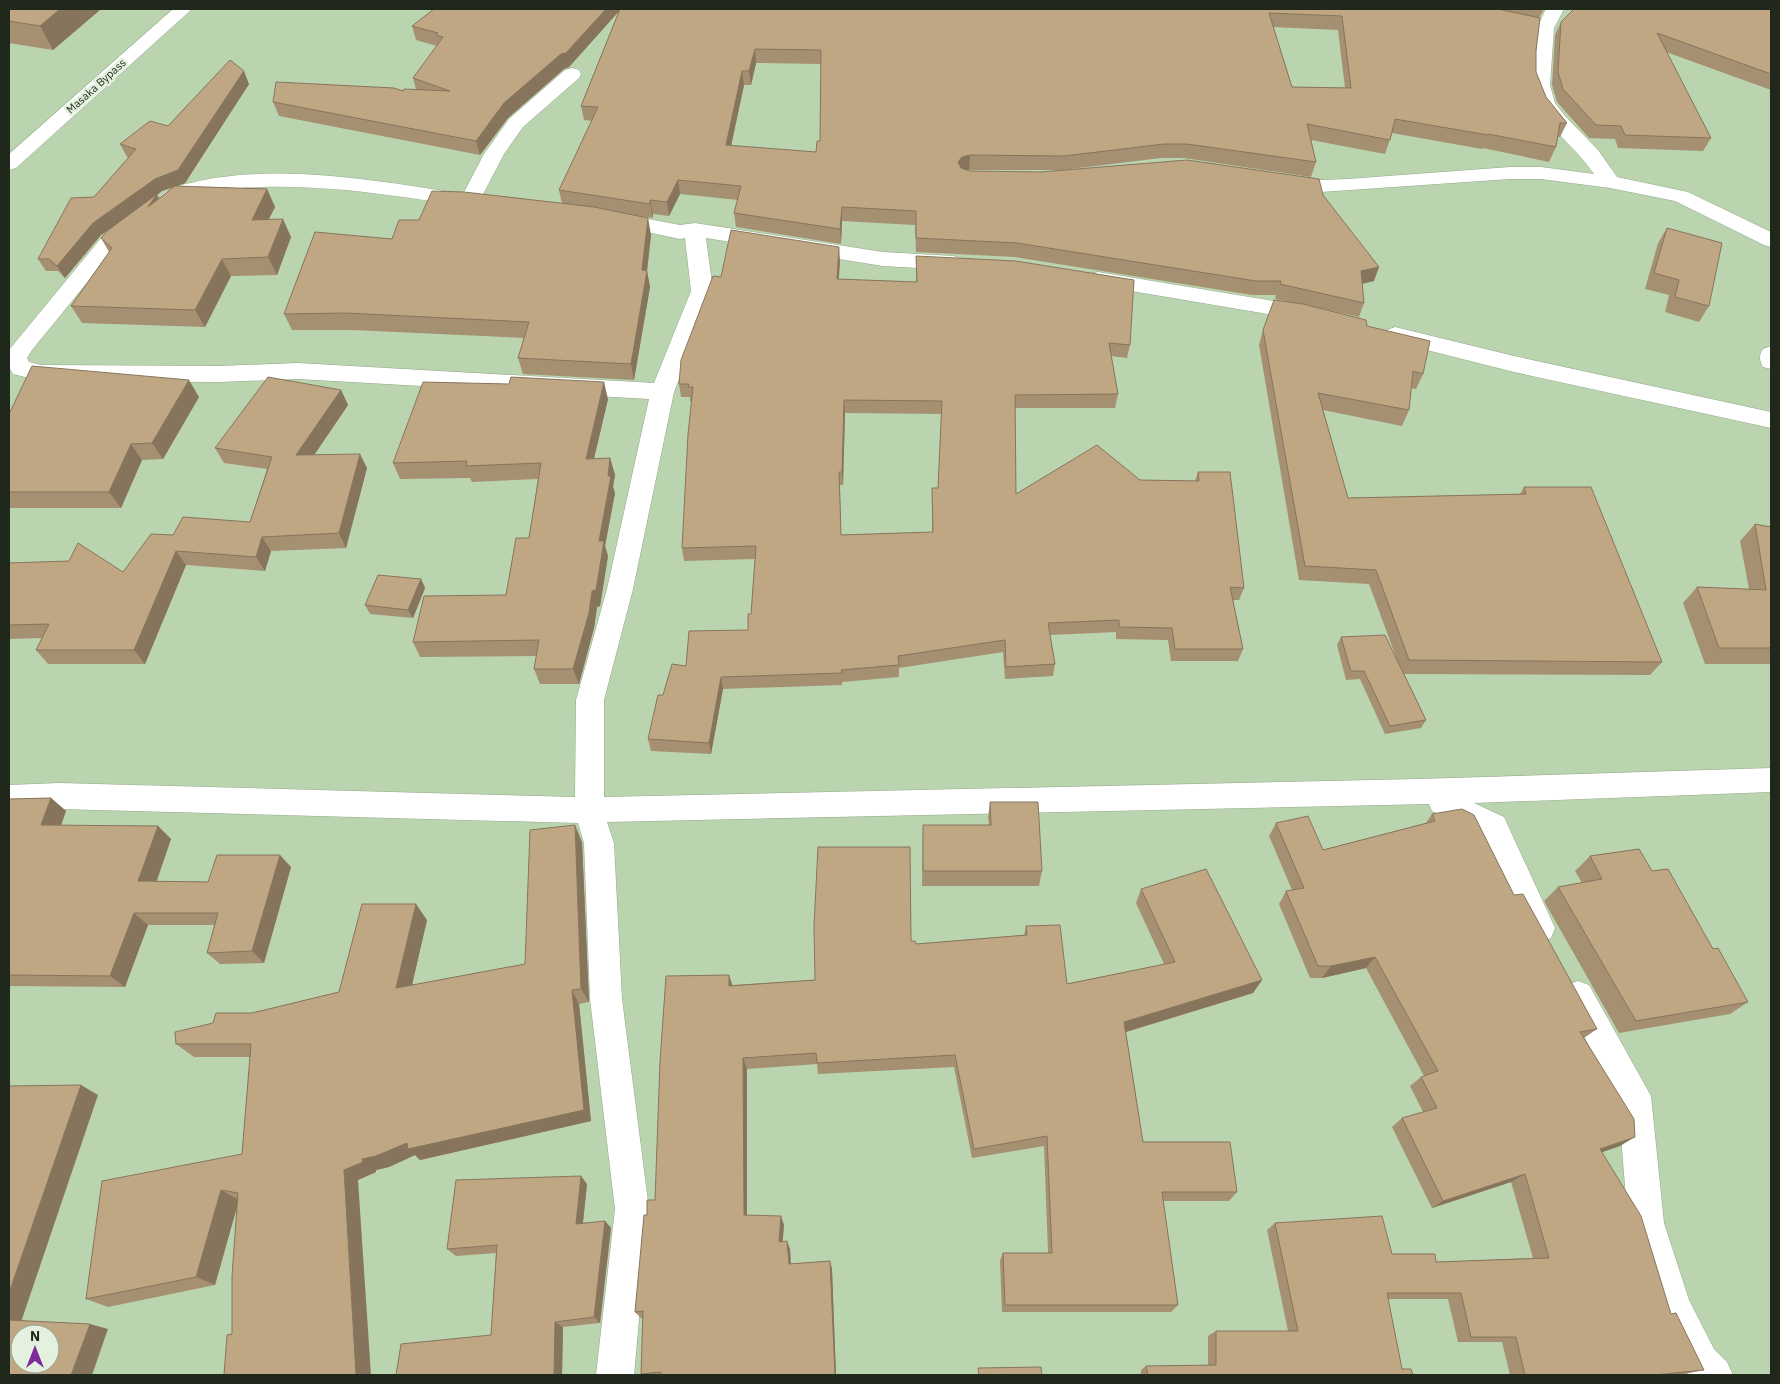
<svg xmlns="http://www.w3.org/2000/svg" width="1780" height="1384" viewBox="0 0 1780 1384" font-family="'IBM Plex Sans',sans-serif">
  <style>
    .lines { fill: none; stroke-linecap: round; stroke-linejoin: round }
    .minor-casing { stroke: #92a987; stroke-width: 1 }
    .trunk-casing { stroke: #92a987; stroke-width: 1 }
    .minor { fill: #fff; fill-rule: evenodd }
    .trunk { fill: #fff; fill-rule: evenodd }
    .wall { fill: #a59072; fill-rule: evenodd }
    .shaded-wall { fill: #86755c }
    .building { fill: #c0a784; stroke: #86755c; fill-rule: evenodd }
    .labels { text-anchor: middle; stroke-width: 5; stroke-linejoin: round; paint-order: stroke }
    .far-street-label { font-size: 11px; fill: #1f281b; stroke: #e4f1de }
  </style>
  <rect width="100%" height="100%" fill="#bbd4b0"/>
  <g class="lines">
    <g class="minor-casing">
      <g id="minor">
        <path d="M 1546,9 L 1564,9 L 1554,28 L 1550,85 L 1555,103 L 1565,116 L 1598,150 L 1617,177 L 1688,192 L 1771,232 L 1771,247 L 1764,245 L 1675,201 L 1610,188 L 1541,179 L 1510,179 L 1321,192 L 1276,185 L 1273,181 L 1276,177 L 1283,175 L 1321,180 L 1347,179 L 1510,167 L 1541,167 L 1594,174 C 1575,145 1539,123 1532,87 C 1531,79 1533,69 1534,60 C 1535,37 1535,30 1546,9 Z"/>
        <path d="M 572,68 L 579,70 L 581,74 L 579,78 L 523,127 L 504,154 L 482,196 L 505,201 L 508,205 L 505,209 L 498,211 C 420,200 340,184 260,187 C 238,188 210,188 189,196 C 178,200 173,206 161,203 L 158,199 C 165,189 179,185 191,183 C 275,162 379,181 463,194 L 484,154 L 509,119 L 565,70 Z"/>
        <path d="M 612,212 L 680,225 L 695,223 L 883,252 L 953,256 L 961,258 L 964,263 L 961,268 L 953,270 L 883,266 L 706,238 L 713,291 L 674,392 L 633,589 L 604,700 L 604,797 L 1418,779 L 1771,768 L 1771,792 L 1474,803 L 1504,817 L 1555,928 L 1551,938 L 1540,942 L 1529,938 L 1483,835 L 1432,811 L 1429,804 L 607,822 L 614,843 L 622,999 L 649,1209 L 634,1375 L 596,1375 L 615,1209 L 590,999 L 584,843 L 578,823 L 59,809 L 9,811 L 9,785 L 59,783 L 575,797 L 576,700 L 607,589 L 649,399 L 298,379 L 220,382 L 41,381 L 13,374 L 9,367 L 9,350 L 102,237 L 128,218 L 135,217 L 142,218 L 145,223 L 142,228 L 116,247 L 32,350 L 27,358 L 29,362 L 41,365 L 220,366 L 298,363 L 654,383 L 691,291 L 685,238 L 680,239 L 605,223 L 602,218 L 605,213 Z"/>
        <path d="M 1098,272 L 1309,307 L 1317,309 L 1320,314 L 1317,319 L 1309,321 L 1090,284 L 1087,279 L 1090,274 Z"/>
        <path d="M 1395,327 L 1514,356 L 1771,412 L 1771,428 L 1514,372 L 1387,340 L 1384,335 L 1387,330 Z"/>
        <path d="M 1771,346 L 1771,369 L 1763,367 C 1759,360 1759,355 1763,349 Z"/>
        <path d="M 1578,981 L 1589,985 L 1651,1096 L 1664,1223 L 1689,1300 L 1714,1349 L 1727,1362 L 1733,1375 L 1688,1375 L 1655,1307 L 1628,1223 L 1618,1099 L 1562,996 L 1567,985 Z"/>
      </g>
    </g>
    <g class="trunk-casing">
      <path id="trunk" d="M 173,9 L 192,9 L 16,168 L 9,170 L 9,154 Z"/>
    </g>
    <use href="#minor" class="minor"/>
    <use href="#trunk" class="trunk"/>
  </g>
  <g class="wall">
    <path d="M 9,9 L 101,9 L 53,50 L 9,43 Z"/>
    <path d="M 434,9 L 1544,9 L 1539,18 L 1536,51 L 1536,72 L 1546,97 L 1567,123 L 1560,137 L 1557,137 L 1556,147 L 1549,162 L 1483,148 L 1482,149 L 1392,133 L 1385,154 L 1311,140 L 1316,162 L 1311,177 L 1184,158 L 1161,158 L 1062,170 L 967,170 L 970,171 L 1323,195 L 1374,281 L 1362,284 L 1364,303 L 1359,317 L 1306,305 L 1367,326 L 1423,374 L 1416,389 L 1411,388 L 1409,410 L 1402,426 L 1323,410 L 1348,498 L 1520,494 L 1524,487 L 1662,662 L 1650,675 L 1404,674 L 1426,720 L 1421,728 L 1385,734 L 1360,679 L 1346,680 L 1337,645 L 1341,637 L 1396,657 L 1369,584 L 1299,580 L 1259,345 L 1263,330 L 1301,304 L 1275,299 L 1276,295 L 1252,295 L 1015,257 L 916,252 L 915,225 L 842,221 L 841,244 L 736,227 L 734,213 L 738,200 L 680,194 L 669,216 L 653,214 L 653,218 L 624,214 L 651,235 L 647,271 L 650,287 L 634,380 L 523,374 L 518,358 L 524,338 L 352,330 L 292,330 L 284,314 L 419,220 L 562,204 L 559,190 L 592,121 L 584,120 L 581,106 L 619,11 L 569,67 L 564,69 L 508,118 L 480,155 L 279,116 L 273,102 L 416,89 L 413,78 L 437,46 L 416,40 L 412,26 ZM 1273,27 L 1338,30 L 1345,88 L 1292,87 ZM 756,63 L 821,64 L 820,141 L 816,152 L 731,146 L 744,85 L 751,85 Z"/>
    <path d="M 1771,9 L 1771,90 L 1666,52 L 1711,138 L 1703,151 L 1618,148 L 1615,139 L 1589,138 L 1557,102 L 1552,85 L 1555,35 L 1561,22 Z"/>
    <path d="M 249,84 L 185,183 L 178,186 L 267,189 L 275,207 L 268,220 L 291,237 L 277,275 L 231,276 L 205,327 L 82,323 L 71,306 L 109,252 L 101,238 L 107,231 L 101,235 L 65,278 L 58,271 L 46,271 L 38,259 L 94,197 L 128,158 L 127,157 L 120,144 L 168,126 ZM 173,187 L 159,198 L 157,195 L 162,191 Z"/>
    <path d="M 1667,228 L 1709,306 L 1699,322 L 1665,312 L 1669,295 L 1645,289 L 1658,243 Z"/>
    <path d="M 916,256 L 1130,345 L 1127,358 L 1111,356 L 1118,394 L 1115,408 L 1015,408 L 1016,494 L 1140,480 L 1195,481 L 1198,472 L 1244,588 L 1239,600 L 1233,600 L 1243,649 L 1238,661 L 1171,661 L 1168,640 L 1116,639 L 1116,632 L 1050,635 L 1055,664 L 1053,676 L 1005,679 L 1003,652 L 899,668 L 899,677 L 842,682 L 842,685 L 723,689 L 711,754 L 651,751 L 648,739 L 663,695 L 686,666 L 748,630 L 751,614 L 755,559 L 684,561 L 682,548 L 692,401 L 690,401 L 690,397 L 681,397 L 679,384 L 721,277 L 840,261 L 838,279 L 916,282 ZM 845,413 L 942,414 L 938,488 L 932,488 L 932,532 L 841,535 L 840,485 L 843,485 Z"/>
    <path d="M 341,390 L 348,405 L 314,455 L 367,468 L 346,548 L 271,551 L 265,571 L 186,565 L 145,664 L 48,664 L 36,650 L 42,638 L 9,639 L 9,563 L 123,572 L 173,535 L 250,522 L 267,469 L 224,463 L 215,448 Z"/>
    <path d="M 199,397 L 163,459 L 142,460 L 121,508 L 9,508 L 9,414 Z"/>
    <path d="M 608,399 L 594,459 L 610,458 L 615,475 L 613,487 L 615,493 L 605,546 L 608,556 L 600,606 L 597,607 L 594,628 L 579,684 L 540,684 L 534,669 L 537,656 L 420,657 L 413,642 L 506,595 L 529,538 L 538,479 L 472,482 L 470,478 L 400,479 L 393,463 Z"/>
    <path d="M 1755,524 L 1771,527 L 1771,664 L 1705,664 L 1683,603 L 1697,587 L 1749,589 L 1740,541 Z"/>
    <path d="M 421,579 L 425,588 L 413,618 L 370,614 L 365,605 Z"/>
    <path d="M 51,798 L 66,811 L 61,826 L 158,826 L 171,839 L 157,881 L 208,882 L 291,867 L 264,963 L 220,964 L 207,953 L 214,925 L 148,925 L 125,987 L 9,986 L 9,799 Z"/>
    <path d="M 990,802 L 1042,871 L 1039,886 L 922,886 L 923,825 L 989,825 L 988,817 Z"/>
    <path d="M 1432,814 L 1514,895 L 1597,1029 L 1584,1038 L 1620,1146 L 1602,1152 L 1671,1314 L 1704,1370 L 1685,1374 L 1675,1375 L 1510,1375 L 1502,1342 L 1458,1342 L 1448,1299 L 1388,1299 L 1402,1369 L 1413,1375 L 1141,1375 L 1141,1370 L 1146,1366 L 1208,1365 L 1208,1336 L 1216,1331 L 1288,1331 L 1267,1230 L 1275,1223 L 1392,1254 L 1436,1262 L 1533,1258 L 1511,1182 L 1432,1208 L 1392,1127 L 1402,1118 L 1423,1112 L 1410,1086 L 1421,1077 L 1424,1076 L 1366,968 L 1322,978 L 1310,978 L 1279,904 L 1286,891 L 1292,890 L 1269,836 L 1276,823 L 1323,850 L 1426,823 Z"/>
    <path d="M 582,842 L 589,1002 L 579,1004 L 591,1121 L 420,1160 L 415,1155 L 389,1167 L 376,1170 L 376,1172 L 358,1180 L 232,1334 L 237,1206 L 215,1285 L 108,1307 L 86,1299 L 242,1154 L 250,1057 L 194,1057 L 176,1044 L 252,1013 L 339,992 L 427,920 L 412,985 L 525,964 Z"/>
    <path d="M 1590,856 L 1652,871 L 1713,949 L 1748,1002 L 1730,1014 L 1619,1033 L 1544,901 L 1558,887 L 1582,883 L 1575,871 Z"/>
    <path d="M 1141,889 L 1262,980 L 1253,993 L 1126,1032 L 1143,1142 L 1237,1192 L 1229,1201 L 1163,1201 L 1178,1305 L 1171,1312 L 1002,1312 L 1000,1260 L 1003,1253 L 1048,1253 L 1044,1146 L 972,1158 L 954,1067 L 818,1074 L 817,1064 L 747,1069 L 747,1216 L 784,1225 L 782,1242 L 790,1249 L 791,1264 L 830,1261 L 832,1269 L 836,1375 L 643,1375 L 641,1374 L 643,1318 L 641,1318 L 635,1312 L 647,1215 L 655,1200 L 729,975 L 732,985 L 815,980 L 911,941 L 916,944 L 1024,935 L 1026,926 L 1067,984 L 1164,964 L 1136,903 Z"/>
    <path d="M 587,1184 L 583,1223 L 605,1221 L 611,1228 L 600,1323 L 563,1327 L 562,1375 L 396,1375 L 491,1335 L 496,1253 L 456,1256 L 447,1249 Z"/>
  </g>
  <g class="shaded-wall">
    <path d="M 60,9 L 101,9 L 53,50 L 40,26 Z"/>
    <path d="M 606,9 L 621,9 L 569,67 L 564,69 L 508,118 L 480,155 L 476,141 L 504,103 Z"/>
    <path d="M 755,49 L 756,63 L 751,85 L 749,71 Z"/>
    <path d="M 244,71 L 249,84 L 185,183 L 162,191 L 157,195 L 166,211 L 148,207 L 156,196 L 101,235 L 65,278 L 57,266 L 93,223 Z"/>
    <path d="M 742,71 L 744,85 L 728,160 L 726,145 Z"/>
    <path d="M 970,155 L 969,169 L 961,171 L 958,162 L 962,157 Z"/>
    <path d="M 678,180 L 680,194 L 669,216 L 667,202 Z"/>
    <path d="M 267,189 L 275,207 L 260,237 L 252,220 Z"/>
    <path d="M 650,200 L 653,214 L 653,218 L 650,204 Z"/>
    <path d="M 842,207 L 842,221 L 841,244 L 840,229 Z"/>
    <path d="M 648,218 L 651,235 L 647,271 L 650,287 L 634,380 L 631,364 Z"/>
    <path d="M 283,219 L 291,237 L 277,275 L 268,257 Z"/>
    <path d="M 839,247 L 840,261 L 838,292 L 837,279 Z"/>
    <path d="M 222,259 L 231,276 L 205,327 L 195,310 Z"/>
    <path d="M 1379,267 L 1374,281 L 1356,285 L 1361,271 Z"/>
    <path d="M 189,380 L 199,397 L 163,459 L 152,443 Z"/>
    <path d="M 604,382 L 608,399 L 590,475 L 586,459 Z"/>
    <path d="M 341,390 L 348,405 L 304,470 L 296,455 Z"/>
    <path d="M 844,400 L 845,413 L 843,485 L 842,472 Z"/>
    <path d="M 131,444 L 142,460 L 121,508 L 109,492 Z"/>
    <path d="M 360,454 L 367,468 L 346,548 L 339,533 Z"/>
    <path d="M 610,458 L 615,475 L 613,487 L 615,493 L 605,546 L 608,556 L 600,606 L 597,607 L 594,628 L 579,684 L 573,669 L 599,541 Z"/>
    <path d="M 262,537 L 271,551 L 265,571 L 256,557 Z"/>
    <path d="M 176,551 L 186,565 L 145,664 L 134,650 Z"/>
    <path d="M 421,579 L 425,588 L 413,618 L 408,610 Z"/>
    <path d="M 721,677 L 723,689 L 711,754 L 709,743 Z"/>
    <path d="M 51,798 L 66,811 L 56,839 L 41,825 Z"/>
    <path d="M 575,825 L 582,842 L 589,1002 L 581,989 Z"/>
    <path d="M 158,826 L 171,839 L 152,893 L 138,881 Z"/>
    <path d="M 280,855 L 291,867 L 264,963 L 252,951 Z"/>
    <path d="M 416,904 L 427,920 L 408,1002 L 396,988 Z"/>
    <path d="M 134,913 L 148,925 L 125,987 L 110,976 Z"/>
    <path d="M 1375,957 L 1366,968 L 1322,978 L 1331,966 Z"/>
    <path d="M 729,975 L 733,987 L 729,986 Z"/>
    <path d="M 1262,980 L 1253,993 L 1119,1034 L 1124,1022 Z"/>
    <path d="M 572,990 L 579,1004 L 591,1121 L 420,1160 L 415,1155 L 389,1167 L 376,1170 L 376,1172 L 358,1180 L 371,1375 L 356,1375 L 344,1170 L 362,1159 Z"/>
    <path d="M 743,1058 L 747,1069 L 747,1224 L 744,1215 Z"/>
    <path d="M 81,1085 L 98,1095 L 20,1325 L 9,1322 L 9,1293 Z"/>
    <path d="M 1635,1137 L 1620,1146 L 1585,1158 L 1600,1149 Z"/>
    <path d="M 1525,1174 L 1511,1182 L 1432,1208 L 1443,1201 Z"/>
    <path d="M 581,1176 L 587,1184 L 582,1231 L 576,1224 Z"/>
    <path d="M 221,1190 L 239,1200 L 215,1285 L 196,1277 Z"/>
    <path d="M 781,1216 L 784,1225 L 782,1250 L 779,1242 Z"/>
    <path d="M 605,1221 L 611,1228 L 600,1323 L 594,1317 Z"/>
    <path d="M 787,1241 L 790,1249 L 791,1271 L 789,1264 Z"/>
    <path d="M 830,1261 L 832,1269 L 836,1375 L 835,1375 Z"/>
    <path d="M 555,1322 L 563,1327 L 562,1375 L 554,1375 Z"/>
    <path d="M 90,1324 L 108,1329 L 92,1375 L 71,1375 Z"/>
  </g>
  <g class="building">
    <path d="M 9,9 L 60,9 L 40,26 L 9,21 Z"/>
    <path d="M 434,9 L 606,9 L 566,53 L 561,54 L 504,103 L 476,141 L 273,102 L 276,82 L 394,88 L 403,91 L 404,89 L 450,91 L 413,78 L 443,37 L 436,35 L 438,33 L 412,26 Z"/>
    <path d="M 620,9 L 1498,9 L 1540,18 L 1536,51 L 1536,72 L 1546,97 L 1567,123 L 1560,123 L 1556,147 L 1488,134 L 1488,135 L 1395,119 L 1390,140 L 1307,124 L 1316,162 L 1187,144 L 1164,144 L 1064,156 L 970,155 L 962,157 L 958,162 L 961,168 L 970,171 L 1040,172 L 1187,160 L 1319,179 L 1323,195 L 1379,267 L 1361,271 L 1364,303 L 1280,284 L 1281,281 L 1256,281 L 1017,243 L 916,238 L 916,211 L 842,207 L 840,229 L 734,213 L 741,186 L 678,180 L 667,202 L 650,200 L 650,204 L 559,190 L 598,107 L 581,106 ZM 1269,13 L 1342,16 L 1351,88 L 1292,87 ZM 755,49 L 821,50 L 820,141 L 817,141 L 816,152 L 726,145 L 742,71 L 749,71 Z"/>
    <path d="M 1574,9 L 1771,9 L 1771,74 L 1657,33 L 1711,138 L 1625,135 L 1621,126 L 1596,125 L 1563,89 L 1558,72 L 1561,22 Z"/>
    <path d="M 230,60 L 244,71 L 178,170 L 155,179 L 93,223 L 57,266 L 49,259 L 38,259 L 71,198 L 94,197 L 136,149 L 120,144 L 150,121 L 168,126 Z"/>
    <path d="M 175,186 L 267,189 L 252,220 L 283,219 L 268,257 L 222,259 L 195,310 L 71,306 L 112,248 L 101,238 L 107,231 L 157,194 L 148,207 Z"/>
    <path d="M 432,191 L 464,192 L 594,207 L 648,218 L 642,270 L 647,271 L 631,364 L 518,358 L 529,322 L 345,313 L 284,314 L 315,232 L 392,239 L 399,220 L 419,220 Z"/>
    <path d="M 1667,228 L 1722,243 L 1709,306 L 1675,297 L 1679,280 L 1654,273 Z"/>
    <path d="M 731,230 L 839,247 L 837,279 L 917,282 L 916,256 L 1016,261 L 1134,280 L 1130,345 L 1109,343 L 1118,394 L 1015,395 L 1016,494 L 1097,445 L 1140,480 L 1199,481 L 1198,472 L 1230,472 L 1244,588 L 1230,587 L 1243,649 L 1175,649 L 1172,628 L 1119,627 L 1119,620 L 1048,623 L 1055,664 L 1006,667 L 1005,640 L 898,656 L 899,665 L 841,670 L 842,673 L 721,677 L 709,743 L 648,739 L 658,695 L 663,695 L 672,664 L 686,666 L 689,631 L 748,630 L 748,614 L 751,614 L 756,546 L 682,548 L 688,434 L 693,387 L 688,387 L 689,384 L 679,384 L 681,360 L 713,276 L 721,277 ZM 844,400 L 942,401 L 938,488 L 932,488 L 933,532 L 841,535 L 839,472 L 842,472 Z"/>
    <path d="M 1274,300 L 1303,304 L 1366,320 L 1367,326 L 1430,341 L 1423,374 L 1413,371 L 1409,410 L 1318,393 L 1348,498 L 1526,494 L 1524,487 L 1591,487 L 1662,662 L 1409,660 L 1376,570 L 1305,566 L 1263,330 Z"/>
    <path d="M 32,366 L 189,380 L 152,443 L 131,444 L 109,492 L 9,492 L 9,414 Z"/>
    <path d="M 268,377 L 341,390 L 296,455 L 360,454 L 339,533 L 262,537 L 256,557 L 176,551 L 134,650 L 36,650 L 49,624 L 9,625 L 9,563 L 69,561 L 78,543 L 123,572 L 151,534 L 173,535 L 183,517 L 250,522 L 272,457 L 215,448 Z"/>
    <path d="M 511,377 L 604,382 L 586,459 L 610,458 L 608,476 L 611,476 L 599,541 L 604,541 L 596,590 L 592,591 L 589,613 L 573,669 L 534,669 L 539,640 L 413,642 L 424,596 L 506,595 L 516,538 L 529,538 L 541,463 L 466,466 L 467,461 L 393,463 L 423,382 L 509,384 Z"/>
    <path d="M 1755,524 L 1771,527 L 1771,648 L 1719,648 L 1697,587 L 1766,590 Z"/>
    <path d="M 378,575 L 421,579 L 408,610 L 365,605 Z"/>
    <path d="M 1385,635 L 1426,720 L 1390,726 L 1364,671 L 1351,671 L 1341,637 Z"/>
    <path d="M 51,798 L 41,825 L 158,826 L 138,881 L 208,882 L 217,855 L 280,855 L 252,951 L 207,953 L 218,913 L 134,913 L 110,976 L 9,975 L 9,799 Z"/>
    <path d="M 990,802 L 1038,802 L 1042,871 L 923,871 L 923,825 L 991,825 Z"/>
    <path d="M 1462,809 L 1474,815 L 1514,895 L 1523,894 L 1597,1029 L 1580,1032 L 1634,1119 L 1635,1137 L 1600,1149 L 1641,1216 L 1671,1314 L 1676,1313 L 1704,1370 L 1655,1375 L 1525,1375 L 1516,1337 L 1471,1337 L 1461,1293 L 1387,1293 L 1402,1369 L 1411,1369 L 1413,1375 L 1148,1375 L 1146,1366 L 1216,1365 L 1216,1331 L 1298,1331 L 1275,1223 L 1382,1216 L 1392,1254 L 1435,1254 L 1436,1262 L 1549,1258 L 1525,1174 L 1443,1201 L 1402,1118 L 1437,1108 L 1421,1077 L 1438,1071 L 1375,957 L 1331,966 L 1318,966 L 1286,891 L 1304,888 L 1276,823 L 1308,816 L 1323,850 L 1435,821 L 1432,814 Z"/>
    <path d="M 575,825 L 581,989 L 572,990 L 584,1110 L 408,1149 L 407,1143 L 376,1156 L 362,1159 L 363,1162 L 344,1170 L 356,1375 L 224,1375 L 227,1335 L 232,1334 L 232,1276 L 238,1193 L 221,1190 L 196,1277 L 86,1299 L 102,1181 L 242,1154 L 251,1044 L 176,1044 L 175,1032 L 213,1023 L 216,1013 L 252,1013 L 339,992 L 362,904 L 416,904 L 396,988 L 525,964 L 530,830 Z"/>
    <path d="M 818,847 L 910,847 L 911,941 L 915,941 L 916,944 L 1027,935 L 1026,926 L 1060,925 L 1067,984 L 1175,962 L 1141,889 L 1206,869 L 1262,980 L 1124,1022 L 1143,1142 L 1230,1142 L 1237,1192 L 1162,1192 L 1178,1305 L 1005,1305 L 1003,1253 L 1052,1253 L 1047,1136 L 974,1149 L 955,1055 L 817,1063 L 816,1053 L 743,1058 L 744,1215 L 781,1216 L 779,1242 L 787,1241 L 789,1264 L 830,1261 L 835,1375 L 661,1375 L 661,1372 L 641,1374 L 643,1311 L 635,1312 L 644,1215 L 647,1215 L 647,1200 L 655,1200 L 660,1062 L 666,976 L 729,975 L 729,986 L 815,980 L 814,926 Z"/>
    <path d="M 1639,849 L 1652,871 L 1668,869 L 1713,949 L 1718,948 L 1748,1002 L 1636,1021 L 1558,887 L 1602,879 L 1590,856 Z"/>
    <path d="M 81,1085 L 9,1293 L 9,1086 Z"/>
    <path d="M 581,1176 L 576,1224 L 605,1221 L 594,1317 L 555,1322 L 554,1375 L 396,1375 L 401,1344 L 491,1335 L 497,1245 L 447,1249 L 456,1180 Z"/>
    <path d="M 9,1320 L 90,1324 L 71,1375 L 9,1375 ZM 20,1334 L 50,1334 L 50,1364 L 20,1364 Z"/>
    <path d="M 1041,1367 L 1042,1375 L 970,1375 L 979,1375 L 978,1368 Z"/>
  </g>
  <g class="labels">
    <g class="far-street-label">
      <text transform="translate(96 86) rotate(-42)" y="4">Masaka Bypass</text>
    </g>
  </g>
  <rect width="1780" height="1384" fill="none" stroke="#1f281b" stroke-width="20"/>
  <g transform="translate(35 1349)"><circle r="24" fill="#e4f1de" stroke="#95a190"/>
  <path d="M0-4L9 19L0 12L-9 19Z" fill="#7d2a9a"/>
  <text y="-8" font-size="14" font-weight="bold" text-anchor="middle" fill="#1f281b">N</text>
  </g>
</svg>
